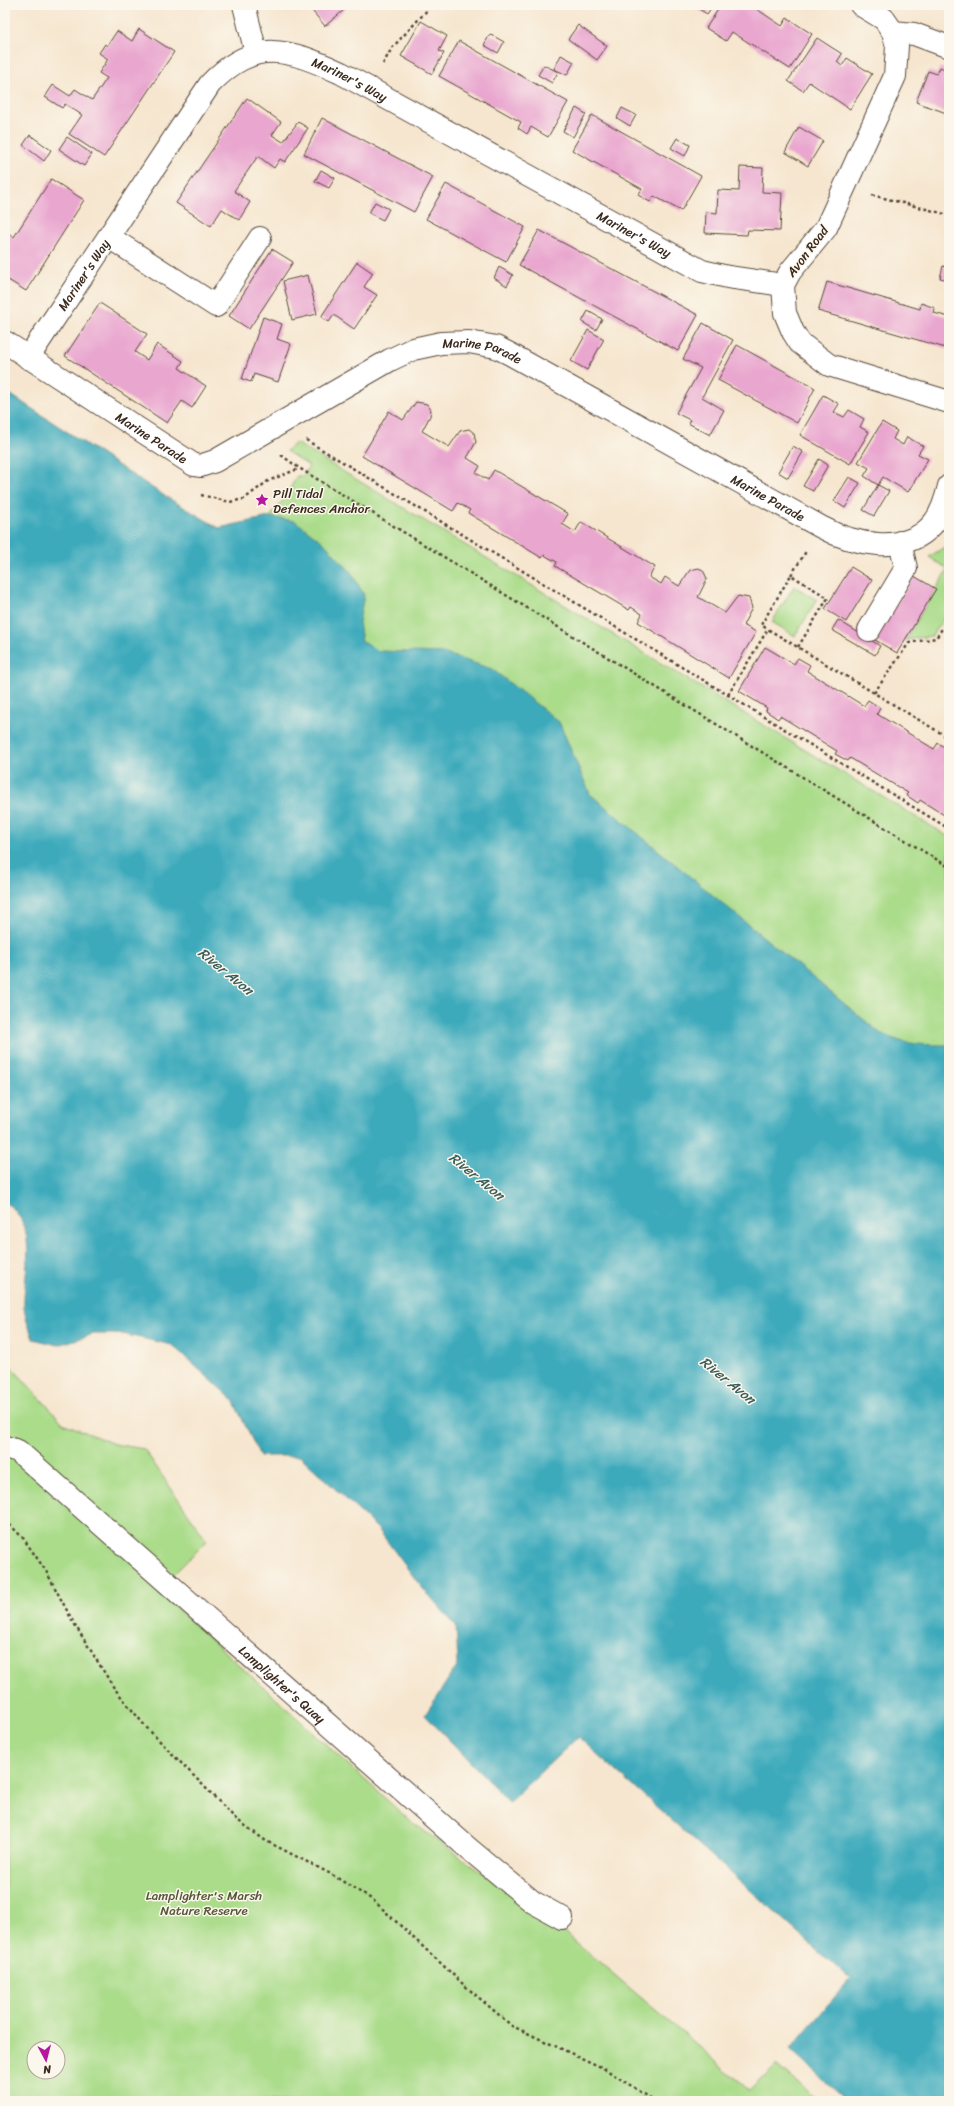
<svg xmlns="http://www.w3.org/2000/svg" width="954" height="2106" viewBox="0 0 954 2106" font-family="Sriracha,sans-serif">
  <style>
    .green { fill: #aadc8a; stroke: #728354; fill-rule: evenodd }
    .water { fill: #3daabc; stroke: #3c6a6d }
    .building { fill: #e9a6cf }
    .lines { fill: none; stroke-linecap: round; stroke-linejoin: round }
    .minor-casing { stroke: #574639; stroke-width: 24 }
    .path { stroke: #574639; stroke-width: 2.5; stroke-dasharray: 3 3; stroke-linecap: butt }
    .minor { stroke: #fff; stroke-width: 22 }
    .labels { text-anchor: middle; stroke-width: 3; stroke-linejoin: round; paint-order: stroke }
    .street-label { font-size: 13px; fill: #3b2a1e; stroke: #fbf7ec }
    .poi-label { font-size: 13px; fill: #3b2a1e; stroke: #fbf7ec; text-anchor: start }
    .park-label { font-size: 13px; fill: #575639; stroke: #fbf7ec }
    .water-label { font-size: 14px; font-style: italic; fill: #3c5d5d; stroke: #fbf7ec }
  </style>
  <rect width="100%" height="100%" fill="#fbf7ec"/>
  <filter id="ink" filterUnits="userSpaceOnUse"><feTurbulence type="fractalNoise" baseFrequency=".025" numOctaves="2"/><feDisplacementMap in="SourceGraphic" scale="8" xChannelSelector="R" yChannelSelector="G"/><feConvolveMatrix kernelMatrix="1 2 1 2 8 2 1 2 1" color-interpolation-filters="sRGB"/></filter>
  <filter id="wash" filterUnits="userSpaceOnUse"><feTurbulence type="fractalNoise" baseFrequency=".012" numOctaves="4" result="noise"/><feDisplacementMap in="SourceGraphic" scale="16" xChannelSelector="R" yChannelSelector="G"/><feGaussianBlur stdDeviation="0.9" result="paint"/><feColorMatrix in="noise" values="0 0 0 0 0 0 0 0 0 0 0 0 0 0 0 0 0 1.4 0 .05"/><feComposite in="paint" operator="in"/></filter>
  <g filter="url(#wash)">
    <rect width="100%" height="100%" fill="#f6e6cf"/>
    <g class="green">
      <path d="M 5,391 L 163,495 L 219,528 L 270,517 L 284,499 L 297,476 L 303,476 L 309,466 L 286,451 L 296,443 L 949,837 L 949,1374 Z"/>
      <path d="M 949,544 L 949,611 L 932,636 L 905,640 L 948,569 L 929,557 Z"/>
      <path d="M 794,586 L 817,600 L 795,636 L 772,622 Z"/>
      <path d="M 5,1360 L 63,1423 L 114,1444 L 144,1449 L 207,1541 L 175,1573 L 159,1592 L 409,1820 L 562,1930 L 750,2091 L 777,2065 L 818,2101 L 5,2101 ZM 34,2048 L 58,2048 L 58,2072 L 34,2072 Z"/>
    </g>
    <path class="water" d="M 5,391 L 163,495 L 219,528 L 270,517 L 295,521 L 323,542 L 351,572 L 364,595 L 359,622 L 362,642 L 379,651 L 443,653 L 492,669 L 559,722 L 590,794 L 880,1033 C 904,1045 922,1045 949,1045 L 949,2101 L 847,2101 L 790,2049 L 850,1979 L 578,1737 L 509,1802 L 425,1715 L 458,1664 L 456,1626 L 419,1584 L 378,1529 L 300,1456 L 260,1456 L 233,1400 L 172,1345 L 123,1334 L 94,1334 L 58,1345 L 33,1339 C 30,1329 25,1317 24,1307 C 23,1270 41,1227 5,1202 Z"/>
    <g id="blocks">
      <g class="building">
        <path d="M 307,5 L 350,5 L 325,26 Z"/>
        <path d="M 692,5 L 713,5 L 707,14 Z"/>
        <path d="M 721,5 L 757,5 L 755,8 L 782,26 L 787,18 L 812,34 L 790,69 L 732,32 L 726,41 L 706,28 Z"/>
        <path d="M 421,21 L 447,36 L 439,51 L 444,53 L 432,74 L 401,56 Z"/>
        <path d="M 578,25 L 607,46 L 597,60 L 568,39 Z"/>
        <path d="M 139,29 L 174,52 L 104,157 L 69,134 L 82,115 L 65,104 L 62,108 L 45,97 L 53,85 L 70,96 L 75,89 L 92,100 L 107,78 L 99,73 L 108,59 L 99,53 L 105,44 L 107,46 L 117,31 L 132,41 Z"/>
        <path d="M 490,34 L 504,42 L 498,53 L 484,45 Z"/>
        <path d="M 817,38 L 842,54 L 837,62 L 842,66 L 847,58 L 872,74 L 850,109 L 809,82 L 803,91 L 788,81 Z"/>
        <path d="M 459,41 L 568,102 L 548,137 L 531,127 L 527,134 L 518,128 L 521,122 L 439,76 Z"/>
        <path d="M 561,55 L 574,62 L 567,75 L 554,69 Z"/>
        <path d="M 544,65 L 558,72 L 552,83 L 538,75 Z"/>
        <path d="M 940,67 L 949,71 L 947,78 L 949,78 L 949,114 L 916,102 L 928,71 L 937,74 Z"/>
        <path d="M 247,98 L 281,122 L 272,135 L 283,142 L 298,122 L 308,128 L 285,162 L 280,159 L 274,168 L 258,156 L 234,191 L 250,202 L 239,220 L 222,209 L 211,226 L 176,203 Z"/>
        <path d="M 576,108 L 586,114 L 573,137 L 563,131 Z"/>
        <path d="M 622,108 L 636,115 L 630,126 L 617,118 Z"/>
        <path d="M 592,115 L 701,176 L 681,211 L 654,196 L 650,202 L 638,195 L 642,189 L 572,150 Z"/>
        <path d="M 322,118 L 433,177 L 414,212 L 304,154 Z"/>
        <path d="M 799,127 L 823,141 L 808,166 L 785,152 Z"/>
        <path d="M 30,135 L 51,150 L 44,161 L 23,145 Z"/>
        <path d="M 67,137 L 92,154 L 84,166 L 59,149 Z"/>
        <path d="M 677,138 L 690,145 L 685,156 L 671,148 Z"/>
        <path d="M 740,167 L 763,168 L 762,192 L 782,193 L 780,231 L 748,230 L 747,235 L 705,233 L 706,212 L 717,213 L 718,190 L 739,191 Z"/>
        <path d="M 321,170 L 335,178 L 329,188 L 315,181 Z"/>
        <path d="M 51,179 L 84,200 L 26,291 L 5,278 L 5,231 L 14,237 Z"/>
        <path d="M 446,184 L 525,227 L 506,262 L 426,219 Z"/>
        <path d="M 375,202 L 389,209 L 383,220 L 369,213 Z"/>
        <path d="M 539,230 L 698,315 L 678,351 L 519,265 Z"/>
        <path d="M 272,249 L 293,262 L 249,329 L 229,316 Z"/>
        <path d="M 357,262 L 373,273 L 364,287 L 377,295 L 354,329 L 334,315 L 329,322 L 321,317 Z"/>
        <path d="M 943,266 L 949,268 L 949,280 L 940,278 Z"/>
        <path d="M 499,267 L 513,275 L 507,286 L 494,278 Z"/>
        <path d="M 308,275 L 317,314 L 292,320 L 283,281 Z"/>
        <path d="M 827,282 L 920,309 L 921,303 L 935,308 L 934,313 L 949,317 L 949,349 L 818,311 Z"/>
        <path d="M 100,303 L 147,334 L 135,352 L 147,360 L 157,344 L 183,361 L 179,368 L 206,386 L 192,408 L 182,401 L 167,423 L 65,356 Z"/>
        <path d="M 588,311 L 602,319 L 596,330 L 582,322 Z"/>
        <path d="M 263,317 L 282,324 L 277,339 L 291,344 L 278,382 L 254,374 L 251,382 L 242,379 Z"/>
        <path d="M 703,323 L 733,340 L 702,397 L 724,410 L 710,435 L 688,423 L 690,420 L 676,413 L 701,368 L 683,359 Z"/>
        <path d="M 588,330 L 604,339 L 587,370 L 571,361 Z"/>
        <path d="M 737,345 L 815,388 L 797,423 L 718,380 Z"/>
        <path d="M 823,395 L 839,404 L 834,412 L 844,417 L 849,410 L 864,419 L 860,427 L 869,432 L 850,464 L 800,435 Z"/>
        <path d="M 416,402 L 427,404 L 431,410 L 430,416 L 422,431 L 449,447 L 460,431 L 469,429 L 474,433 L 476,442 L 467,458 L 480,466 L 476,473 L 488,480 L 494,470 L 568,514 L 562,524 L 575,532 L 581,522 L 655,567 L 649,577 L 661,584 L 665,577 L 679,586 L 690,570 L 699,568 L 704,572 L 707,579 L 698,597 L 725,613 L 738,596 L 749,598 L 752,608 L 743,625 L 756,632 L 729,678 L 638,622 L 642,614 L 631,607 L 629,610 L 555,566 L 557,562 L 544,555 L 542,558 L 468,513 L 470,510 L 458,503 L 453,511 L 362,456 L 389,411 L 403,420 Z"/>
        <path d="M 882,422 L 897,431 L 893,439 L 903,445 L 907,437 L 923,446 L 918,454 L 928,459 L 908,492 L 883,477 L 878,485 L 864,476 L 869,468 L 858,462 Z"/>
        <path d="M 793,446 L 803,452 L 788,478 L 778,472 Z"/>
        <path d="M 819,459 L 828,465 L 813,491 L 803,486 Z"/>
        <path d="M 849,477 L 860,483 L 845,508 L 834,501 Z"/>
        <path d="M 878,485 L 889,491 L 874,516 L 863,510 Z"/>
        <path d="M 851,567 L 872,580 L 846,622 L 825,609 Z"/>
        <path d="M 914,576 L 936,589 L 897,653 L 875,640 Z"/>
        <path d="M 838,620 L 880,646 L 875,655 L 832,630 Z"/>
        <path d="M 765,647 L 794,664 L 798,658 L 810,665 L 807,671 L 864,706 L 868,700 L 880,708 L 877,714 L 934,749 L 938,743 L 949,750 L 947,756 L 949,758 L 949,818 L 920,800 L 918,803 L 906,795 L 908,793 L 850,758 L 848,761 L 835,754 L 837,751 L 780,716 L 778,719 L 766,711 L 767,708 L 739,691 Z"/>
      </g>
    </g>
  </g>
  <g filter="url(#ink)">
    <use href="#blocks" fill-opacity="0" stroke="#574639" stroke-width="1"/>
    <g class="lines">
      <g class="minor-casing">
        <g id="minor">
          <path d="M 244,5 L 256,53"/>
          <path d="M 861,5 L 884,19 L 893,32 L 897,46 L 895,76 L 826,228 L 790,272 L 783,285 L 785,313 L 793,332 L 800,343 L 829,365 L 949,402"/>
          <path d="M 893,32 L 914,34 L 949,47"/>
          <path d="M 109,237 L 216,306 L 260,238"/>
          <path id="s1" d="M 5,342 L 194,465 L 200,466 L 215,461 L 390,360 L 413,349 L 441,343 L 469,342 L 496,347 L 510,354 L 821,527 C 852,544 905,556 932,525 C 942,514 946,499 949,486"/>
          <path id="s2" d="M 28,358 L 210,84 C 255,37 288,49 341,73 L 702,271 L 728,277 L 783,285"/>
          <path d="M 869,630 L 906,568 L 900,542"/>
          <path id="s3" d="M 5,1447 L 18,1451 L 469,1849 L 533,1902 L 562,1918"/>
        </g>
      </g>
      <g class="path">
        <path d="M 383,64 L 392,48 L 432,5"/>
        <path d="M 872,195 L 949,215"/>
        <path d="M 306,440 L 948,828 L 949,827"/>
        <path d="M 281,455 L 299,468 L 949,867"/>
        <path d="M 201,495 L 230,502 L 244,499 L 268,481 L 298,469"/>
        <path d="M 791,575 L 807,550"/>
        <path d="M 798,647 L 828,598 L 791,575 L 761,625 C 824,663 886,700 949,738"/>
        <path d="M 874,693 L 909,643 L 936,638 L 949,618"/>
        <path d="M 728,695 L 768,629"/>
        <path d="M 5,1520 L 23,1538 L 46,1571 L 72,1620 L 114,1688 L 146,1727 L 236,1819 L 266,1841 L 329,1873 L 373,1900 L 464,1985 L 512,2026 L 605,2069 L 655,2101"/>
      </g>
      <use href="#minor" class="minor"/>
    </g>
  </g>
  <defs>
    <g id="sight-bare" transform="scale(1.08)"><path d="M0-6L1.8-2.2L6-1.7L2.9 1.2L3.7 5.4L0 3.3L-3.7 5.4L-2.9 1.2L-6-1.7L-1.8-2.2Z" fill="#b5179e" stroke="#fbf7ec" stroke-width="2.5" paint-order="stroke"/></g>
  </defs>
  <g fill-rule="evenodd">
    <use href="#sight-bare" x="262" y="500"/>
  </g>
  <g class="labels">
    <g class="street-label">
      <text dy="5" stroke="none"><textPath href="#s2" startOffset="484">Mariner's Way</textPath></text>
      <text dy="5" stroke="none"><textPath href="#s2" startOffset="808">Mariner's Way</textPath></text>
      <text transform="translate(807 251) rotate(-53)" y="5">Avon Road</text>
      <text dy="5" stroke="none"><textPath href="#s2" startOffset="100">Mariner's Way</textPath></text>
      <text dy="5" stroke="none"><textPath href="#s1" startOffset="546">Marine Parade</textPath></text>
      <text dy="5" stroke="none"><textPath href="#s1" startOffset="175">Marine Parade</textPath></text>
      <text dy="5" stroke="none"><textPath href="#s1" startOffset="870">Marine Parade</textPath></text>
      <text dy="5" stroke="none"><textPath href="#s3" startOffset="366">Lamplighter's Quay</textPath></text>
    </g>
    <g class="poi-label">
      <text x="273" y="498">Pill Tidal<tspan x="273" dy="15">Defences Anchor</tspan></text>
    </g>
    <g class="park-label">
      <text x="204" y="1900">Lamplighter's Marsh<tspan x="204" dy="15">Nature Reserve</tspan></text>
    </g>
    <g class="water-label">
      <text transform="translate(226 971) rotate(39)" y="5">River Avon</text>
      <text transform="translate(477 1176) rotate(39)" y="5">River Avon</text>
      <text transform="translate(728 1380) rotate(39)" y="5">River Avon</text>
    </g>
  </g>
  <rect width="954" height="2106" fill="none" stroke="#fbf7ec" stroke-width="20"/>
  <g transform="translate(46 2060) rotate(173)"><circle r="19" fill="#fbf7ec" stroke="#aea59a"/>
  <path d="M0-3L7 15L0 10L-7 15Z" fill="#b5179e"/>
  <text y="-6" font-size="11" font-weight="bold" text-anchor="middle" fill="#3b2a1e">N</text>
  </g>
</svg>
